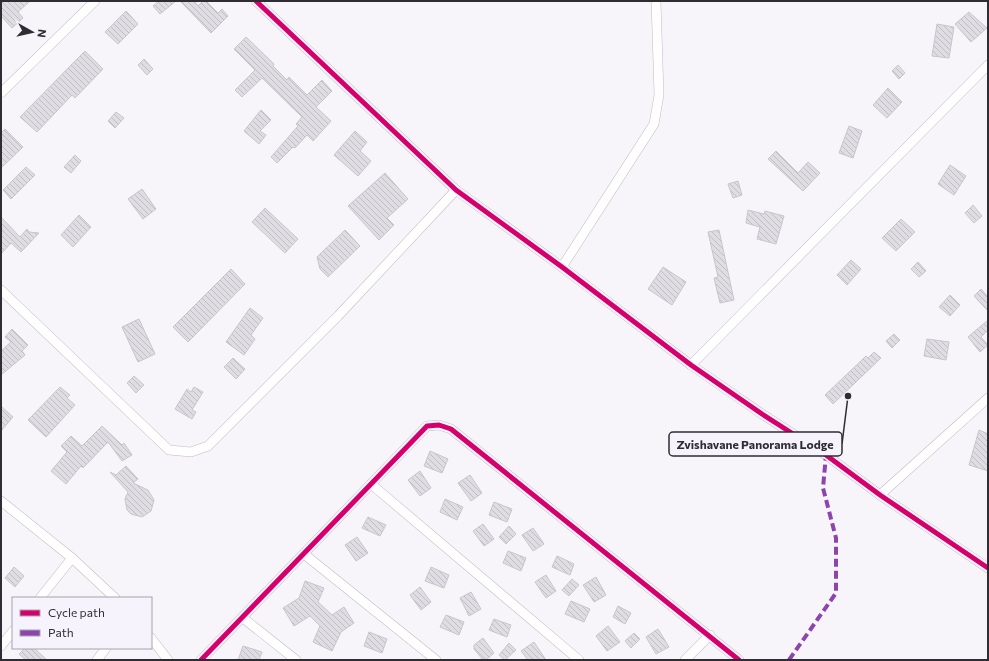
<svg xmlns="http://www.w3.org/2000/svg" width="989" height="661" viewBox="0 0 989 661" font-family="Commissioner,sans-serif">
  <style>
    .building { fill: url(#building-back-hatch); stroke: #c8c5cc }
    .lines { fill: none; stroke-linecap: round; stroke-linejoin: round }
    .minor-casing { stroke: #bfbcc3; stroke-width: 10 }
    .minor { stroke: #fefefe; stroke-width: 9 }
    .quiet { stroke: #8e44ad; stroke-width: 4; stroke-dasharray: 8 4; stroke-linecap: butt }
    .cycleway-casing { stroke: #f6f3fc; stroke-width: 8 }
    .cycleway { stroke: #d6006c; stroke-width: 5 }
    .leader { fill: none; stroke: #2f2c34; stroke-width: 1.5 }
    .callout-dot { fill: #2f2c34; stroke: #f6f3fc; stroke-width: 1.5 }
    .callout { fill: #f6f3fc; stroke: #2f2c34; stroke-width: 1.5 }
    .callout-label { font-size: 12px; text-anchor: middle; font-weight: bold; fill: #2f2c34 }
  </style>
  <defs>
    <pattern id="building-back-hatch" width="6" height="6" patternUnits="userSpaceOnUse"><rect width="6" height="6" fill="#dfdde3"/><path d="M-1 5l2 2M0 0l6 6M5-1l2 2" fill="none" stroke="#c0bec3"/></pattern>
  </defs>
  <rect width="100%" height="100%" fill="#f7f5fa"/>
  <g class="building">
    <path d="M 1,1 L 30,1 L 18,12 L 23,18 L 12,28 L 1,16 Z"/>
    <path d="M 159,1 L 176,1 L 160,14 L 153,6 Z"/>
    <path d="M 180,1 L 194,1 L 198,6 L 203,1 L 206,1 L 218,13 L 222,9 L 228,16 L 211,33 Z"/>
    <path d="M 126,11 L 138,24 L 118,44 L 105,32 Z"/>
    <path d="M 969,12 L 987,28 L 971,42 L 955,24 Z"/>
    <path d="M 937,24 L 954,27 L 949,58 L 932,56 Z"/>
    <path d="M 246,37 L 274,64 L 273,66 L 287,80 L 289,77 L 307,95 L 322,80 L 332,91 L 316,107 L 331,121 L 313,141 L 307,135 L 295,148 L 293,147 L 277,163 L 271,157 L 298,126 L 296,124 L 302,117 L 262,78 L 242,97 L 235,90 L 255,70 L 234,49 Z"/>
    <path d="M 85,51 L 103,69 L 75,98 L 72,95 L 37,132 L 20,117 Z"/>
    <path d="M 144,59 L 153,69 L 147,75 L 138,65 Z"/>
    <path d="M 898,65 L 905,73 L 899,79 L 892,71 Z"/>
    <path d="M 888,88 L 902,102 L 887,118 L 873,105 Z"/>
    <path d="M 261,110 L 271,120 L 260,131 L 266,135 L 259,144 L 244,131 Z"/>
    <path d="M 116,112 L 124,118 L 115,128 L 108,121 Z"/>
    <path d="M 849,126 L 862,131 L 853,158 L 839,153 Z"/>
    <path d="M 5,129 L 23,147 L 1,168 L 1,133 Z"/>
    <path d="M 355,131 L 367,142 L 360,151 L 371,161 L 358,176 L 334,155 Z"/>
    <path d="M 776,151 L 798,173 L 808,162 L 820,173 L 803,191 L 768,159 Z"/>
    <path d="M 75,155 L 81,161 L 71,173 L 64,167 Z"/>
    <path d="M 950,165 L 966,176 L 954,195 L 938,184 Z"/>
    <path d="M 26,167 L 35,175 L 11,199 L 3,190 Z"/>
    <path d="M 385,173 L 408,199 L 387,218 L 394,225 L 379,240 L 348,206 Z"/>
    <path d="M 738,181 L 742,195 L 733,198 L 728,184 Z"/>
    <path d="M 142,189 L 156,209 L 143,219 L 128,199 Z"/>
    <path d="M 973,205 L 982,216 L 974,223 L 965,213 Z"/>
    <path d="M 265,208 L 298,239 L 285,253 L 252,222 Z"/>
    <path d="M 748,210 L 764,214 L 765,211 L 784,216 L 776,244 L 757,239 L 760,227 L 746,223 Z"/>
    <path d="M 79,215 L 91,227 L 73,247 L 61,235 Z"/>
    <path d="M 1,217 L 20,237 L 27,229 L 29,232 L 39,233 L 21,252 L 11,243 L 1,254 Z"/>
    <path d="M 901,219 L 915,232 L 896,251 L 882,238 Z"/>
    <path d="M 345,230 L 360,246 L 328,277 L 320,269 L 317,257 Z"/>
    <path d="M 719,230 L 734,300 L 720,303 L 714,278 L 718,277 L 708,232 Z"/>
    <path d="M 851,260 L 861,269 L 847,285 L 837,275 Z"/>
    <path d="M 918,262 L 926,271 L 919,277 L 911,269 Z"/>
    <path d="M 663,267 L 686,282 L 672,305 L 648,289 Z"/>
    <path d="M 231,269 L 245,284 L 188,342 L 173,327 Z"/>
    <path d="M 981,289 L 988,297 L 988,311 L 974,296 Z"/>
    <path d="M 950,295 L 960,305 L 950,316 L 939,307 Z"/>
    <path d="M 250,308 L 263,318 L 251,335 L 255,339 L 244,355 L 226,342 Z"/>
    <path d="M 139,319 L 155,354 L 138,362 L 122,327 Z"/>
    <path d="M 988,320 L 988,330 L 981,337 L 988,345 L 980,352 L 968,337 Z"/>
    <path d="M 12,329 L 28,345 L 22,351 L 25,355 L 1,375 L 1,351 L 11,342 L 5,337 Z"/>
    <path d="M 894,334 L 900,340 L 892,348 L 886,341 Z"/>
    <path d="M 927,339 L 949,342 L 946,360 L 924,356 Z"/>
    <path d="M 874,352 L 881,358 L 833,404 L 825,395 L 866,356 L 868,358 Z"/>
    <path d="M 233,358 L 245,369 L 236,379 L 224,367 Z"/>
    <path d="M 134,376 L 144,385 L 136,393 L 127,383 Z"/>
    <path d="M 60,387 L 70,395 L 67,398 L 75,405 L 46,437 L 28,420 Z"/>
    <path d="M 194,387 L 203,392 L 192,410 L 196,412 L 192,419 L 175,409 L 187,389 L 191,392 Z"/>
    <path d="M 1,406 L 13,417 L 1,431 Z"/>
    <path d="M 102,426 L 122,445 L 124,443 L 132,455 L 122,461 L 108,442 L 83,468 L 81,466 L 66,484 L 51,471 L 67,452 L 61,446 L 71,436 L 82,446 Z"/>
    <path d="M 979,430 L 988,434 L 988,471 L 969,465 Z"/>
    <path d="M 430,451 L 448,459 L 442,473 L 424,466 Z"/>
    <path d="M 126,466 L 138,479 L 133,483 L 148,490 L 154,500 L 151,511 L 142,517 L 131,514 L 127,510 L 125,499 L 128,492 L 110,472 L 116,475 Z"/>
    <path d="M 420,471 L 431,488 L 420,496 L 408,480 Z"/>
    <path d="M 470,475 L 482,493 L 471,501 L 458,483 Z"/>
    <path d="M 445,499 L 463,507 L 457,520 L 440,512 Z"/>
    <path d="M 494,502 L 512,509 L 507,522 L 489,515 Z"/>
    <path d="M 368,517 L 386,525 L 380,536 L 362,528 Z"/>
    <path d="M 483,524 L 494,539 L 484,546 L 473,531 Z"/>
    <path d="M 509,526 L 516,534 L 506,544 L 499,537 Z"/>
    <path d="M 533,528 L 544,544 L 533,551 L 522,535 Z"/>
    <path d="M 357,537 L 368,553 L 356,561 L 345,545 Z"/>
    <path d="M 508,551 L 526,558 L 521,571 L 503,563 Z"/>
    <path d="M 557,556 L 574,564 L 570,575 L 552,567 Z"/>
    <path d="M 14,567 L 24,576 L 15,587 L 5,578 Z"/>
    <path d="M 431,567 L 449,575 L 444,588 L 425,581 Z"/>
    <path d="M 546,575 L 556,591 L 546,598 L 535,582 Z"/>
    <path d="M 596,577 L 606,595 L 594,602 L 583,585 Z"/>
    <path d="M 572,579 L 579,585 L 569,596 L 562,590 Z"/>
    <path d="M 305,581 L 324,588 L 318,602 L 332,615 L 344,607 L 354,623 L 341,632 L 332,651 L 313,642 L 320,626 L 310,616 L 294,626 L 283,608 L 299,598 Z"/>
    <path d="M 420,587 L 431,602 L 421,610 L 410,595 Z"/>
    <path d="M 471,592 L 481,609 L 469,616 L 460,598 Z"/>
    <path d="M 571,601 L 590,609 L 584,622 L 565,614 Z"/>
    <path d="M 618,606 L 631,613 L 625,624 L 613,617 Z"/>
    <path d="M 446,615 L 464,622 L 459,635 L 440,627 Z"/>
    <path d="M 494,619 L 511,625 L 507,637 L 489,630 Z"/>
    <path d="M 608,626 L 620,642 L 607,651 L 596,636 Z"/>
    <path d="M 658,629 L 669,647 L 656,654 L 646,637 Z"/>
    <path d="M 369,632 L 387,639 L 382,653 L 364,646 Z"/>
    <path d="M 634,633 L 640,639 L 631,648 L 625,641 Z"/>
    <path d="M 483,638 L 494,653 L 486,660 L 483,660 L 474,649 L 474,645 Z"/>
    <path d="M 534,642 L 546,660 L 528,660 L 521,651 Z"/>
    <path d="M 509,643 L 516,650 L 505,660 L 499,655 Z"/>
    <path d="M 243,646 L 262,652 L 259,660 L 238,660 Z"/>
    <path d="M 25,648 L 34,648 L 47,660 L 26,660 L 19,654 Z"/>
  </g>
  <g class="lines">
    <g class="minor-casing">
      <g id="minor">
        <path d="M 256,1 L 456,190 L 562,267 L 691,365 L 762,414 L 826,455 L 880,495 L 988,568"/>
        <path d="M 1,93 L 95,1"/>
        <path d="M 562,267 L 654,124 L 659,95 L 656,1"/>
        <path d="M 1,290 L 169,450 L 191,452 L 208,446 L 338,316 L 456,190"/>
        <path d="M 691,365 L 988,65"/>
        <path d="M 371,484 L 579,660"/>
        <path d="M 880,495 L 988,398"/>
        <path d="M 1,501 L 72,558 L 115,598"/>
        <path d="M 304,554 L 436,660"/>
        <path d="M 40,598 L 72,558"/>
        <path d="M 243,618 L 296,660"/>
        <path d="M 151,638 L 168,660"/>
        <path d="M 1,646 L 13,631"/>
        <path d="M 97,660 L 106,648"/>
        <path d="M 201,660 L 427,426 L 439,425 L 451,429 L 739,660"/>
        <path d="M 685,660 L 710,635"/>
      </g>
    </g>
    <use href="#minor" class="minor"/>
    <path class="quiet" d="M 789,660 L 836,593 L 836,538 L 823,488 L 826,455"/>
    <g class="cycleway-casing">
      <g id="cycleway">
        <path d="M 256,1 L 456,190 L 562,267 L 691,365 L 762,414 L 826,455 L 880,495 L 988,568"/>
        <path d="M 201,660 L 427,426 L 439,425 L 451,429 L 739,660"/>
      </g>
    </g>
    <use href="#cycleway" class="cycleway"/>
  </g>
  <path class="leader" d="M848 396L842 444"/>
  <circle class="callout-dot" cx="848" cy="396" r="4"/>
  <rect class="callout" x="669" y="432" width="173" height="24" rx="4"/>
  <g class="callout-label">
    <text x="755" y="449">Zvishavane Panorama Lodge</text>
  </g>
  <rect width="989" height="661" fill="none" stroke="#2f2c34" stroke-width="4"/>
  <rect x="12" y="597" width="140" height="52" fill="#f6f3fc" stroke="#a6a3ac"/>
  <rect x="20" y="610" width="20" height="6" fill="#d6006c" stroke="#a6a3ac"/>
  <text x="48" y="617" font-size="12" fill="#2f2c34">Cycle path</text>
  <rect x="20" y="630" width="20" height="6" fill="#8e44ad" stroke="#a6a3ac"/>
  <text x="48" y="637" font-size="12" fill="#2f2c34">Path</text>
  <g transform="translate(32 32) rotate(98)" stroke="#f6f3fc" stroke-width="3" paint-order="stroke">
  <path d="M0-3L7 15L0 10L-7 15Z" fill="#2f2c34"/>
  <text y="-6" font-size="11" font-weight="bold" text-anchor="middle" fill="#2f2c34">N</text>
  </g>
</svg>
